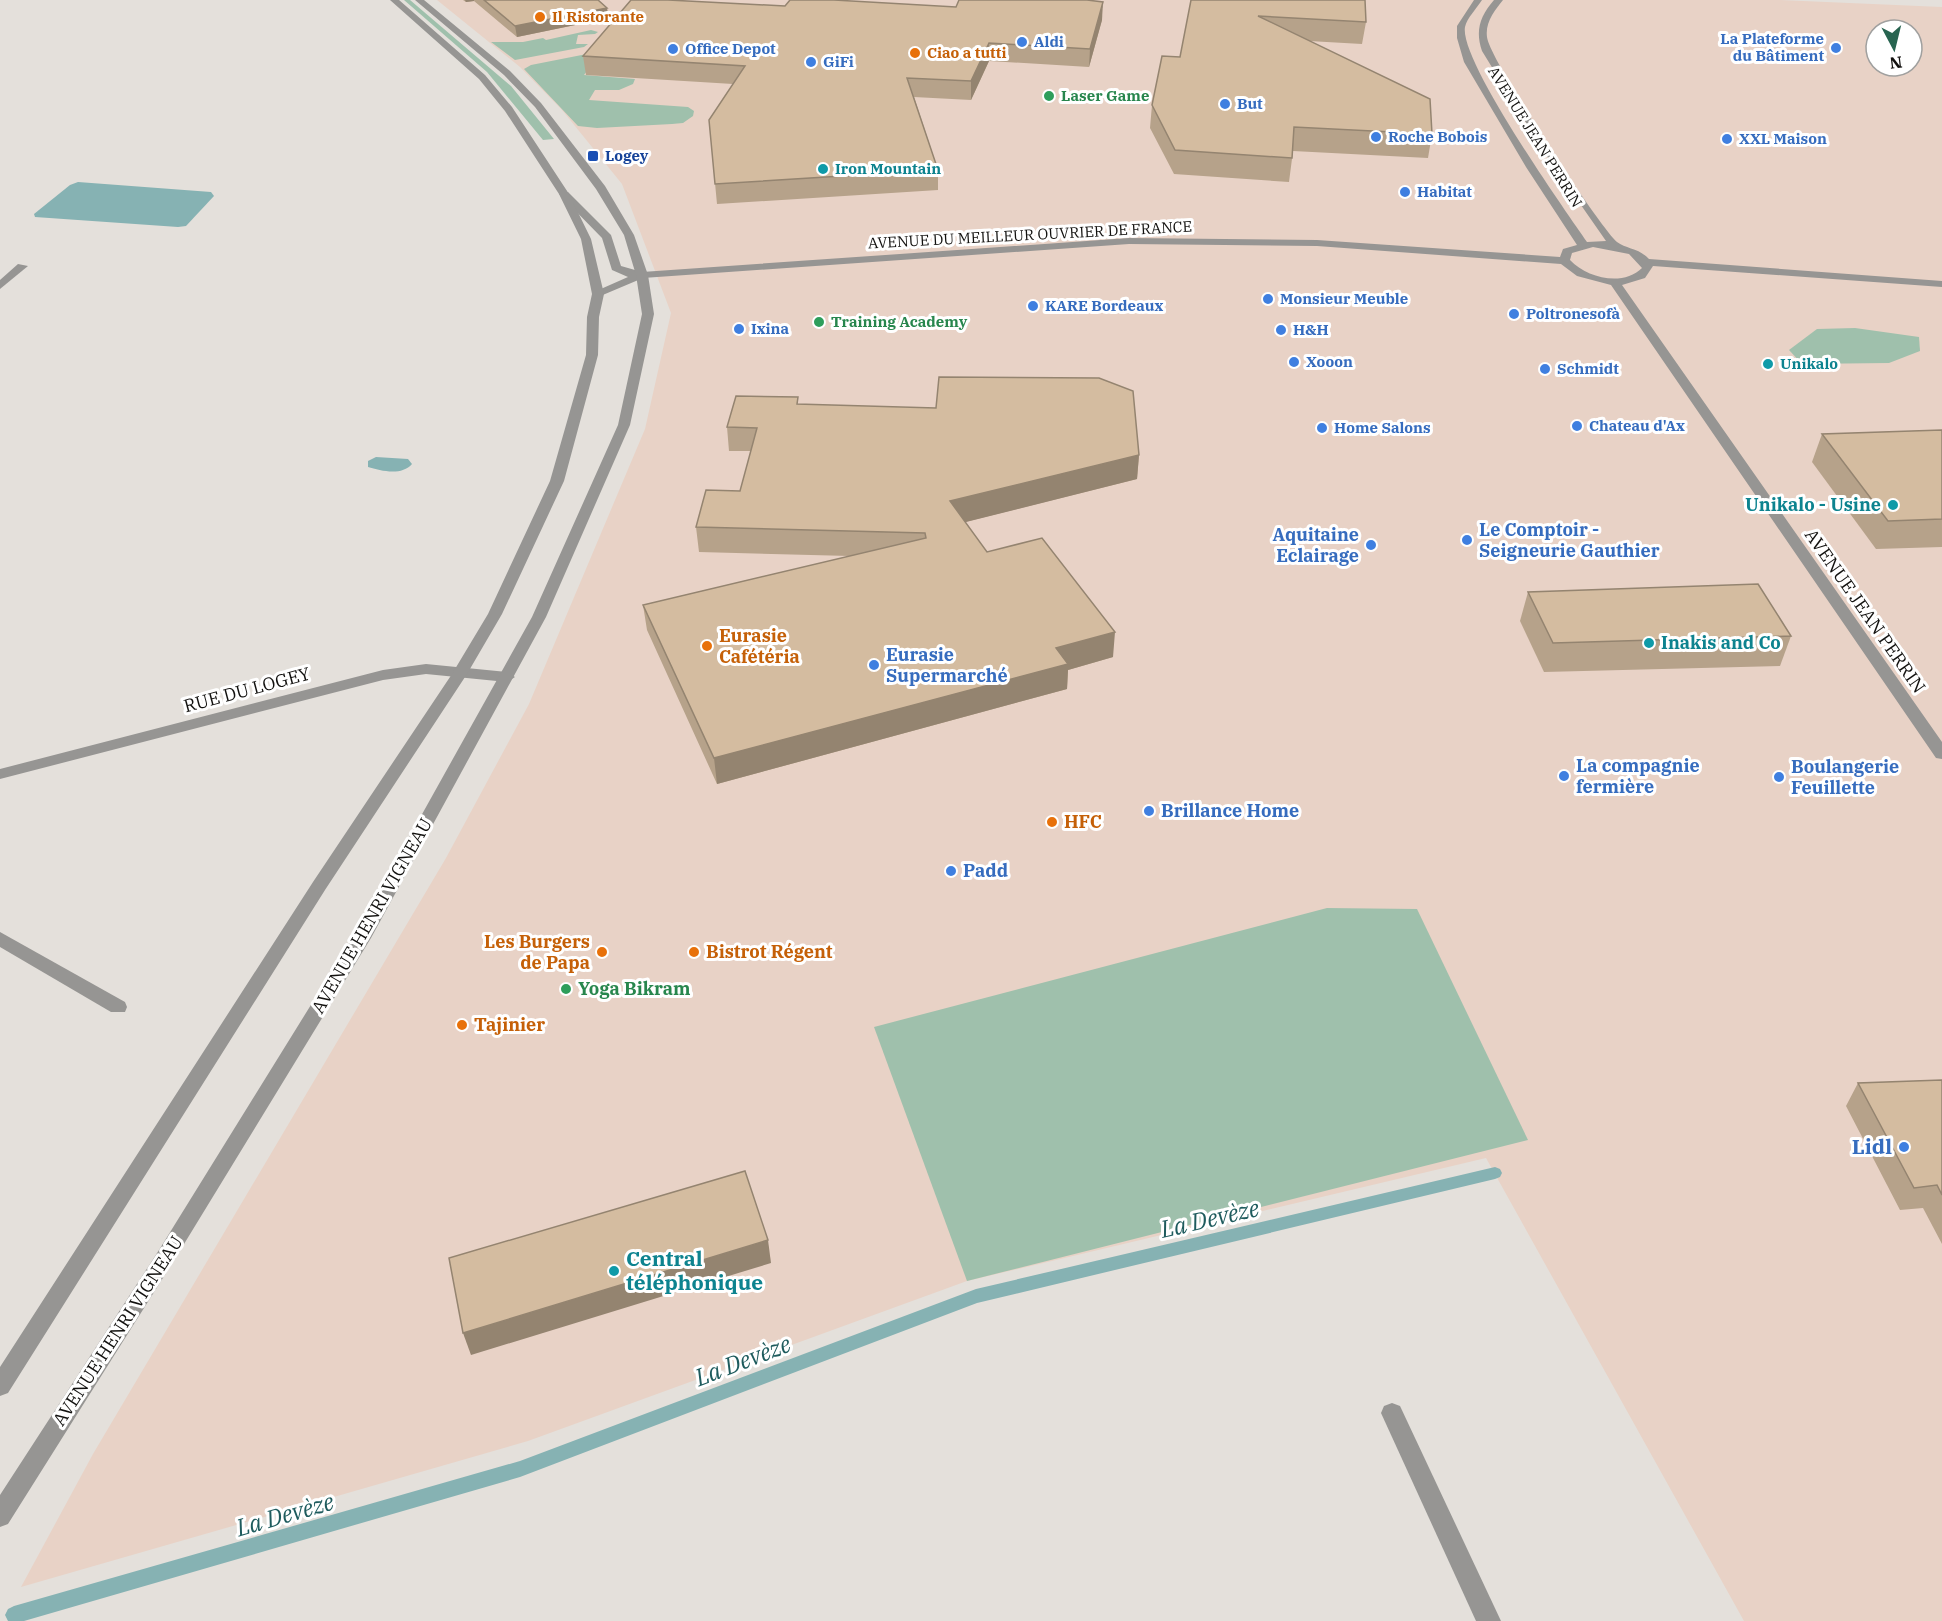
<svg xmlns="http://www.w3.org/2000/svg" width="1942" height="1621" viewBox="0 0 1942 1621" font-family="'IBM Plex Serif',serif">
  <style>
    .commercial { fill: #e8d2c6; fill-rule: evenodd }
    .green { fill: #9fc0ac }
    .water { fill: #86b2b3 }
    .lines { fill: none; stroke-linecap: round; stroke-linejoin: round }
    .stream { fill: #86b2b3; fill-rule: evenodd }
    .minor { fill: #969593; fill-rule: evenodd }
    .tertiary { fill: #969593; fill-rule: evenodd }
    .wall { fill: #b6a28a }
    .shaded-wall { fill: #948470 }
    .building { fill: #d4bca0; stroke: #948470; stroke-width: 1.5 }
    .food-dot { fill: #e8710a; stroke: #fff; stroke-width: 2 }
    .shop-dot { fill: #3f7fe0; stroke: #fff; stroke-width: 2 }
    .leisure-dot { fill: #2e9e5b; stroke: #fff; stroke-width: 2 }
    .transit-dot { fill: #1a4fb4; stroke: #fff; stroke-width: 2 }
    .culture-dot { fill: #0f9aa8; stroke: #fff; stroke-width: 2 }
    .labels { text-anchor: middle; stroke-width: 6; stroke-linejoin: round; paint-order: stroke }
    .far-food-label { font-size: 15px; font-weight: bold; fill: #c56008; stroke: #fff; text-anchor: start }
    .far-shop-label { font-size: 15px; font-weight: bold; fill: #366cbe; stroke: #fff; text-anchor: start }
    .far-leisure-label { font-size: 15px; font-weight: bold; fill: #27864d; stroke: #fff; text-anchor: start }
    .far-street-label { font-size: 15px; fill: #12110f; stroke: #fff }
    .far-transit-label { font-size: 15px; font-weight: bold; fill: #164399; stroke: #fff; text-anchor: start }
    .far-culture-label { font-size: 15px; font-weight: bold; fill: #0d838f; stroke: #fff; text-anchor: start }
    .culture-label { font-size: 18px; font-weight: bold; fill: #0d838f; stroke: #fff; text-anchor: end }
    .shop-label { font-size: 18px; font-weight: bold; fill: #366cbe; stroke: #fff; text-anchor: start }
    .street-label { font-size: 18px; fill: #12110f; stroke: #fff }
    .food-label { font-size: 18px; font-weight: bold; fill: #c56008; stroke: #fff; text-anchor: start }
    .leisure-label { font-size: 18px; font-weight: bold; fill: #27864d; stroke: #fff; text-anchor: start }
    .near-shop-label { font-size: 21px; font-weight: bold; fill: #366cbe; stroke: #fff; text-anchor: end }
    .near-culture-label { font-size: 21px; font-weight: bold; fill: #0d838f; stroke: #fff; text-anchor: start }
    .near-water-label { font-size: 24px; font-style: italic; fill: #1e5b5d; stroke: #fff }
  </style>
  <rect width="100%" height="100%" fill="#e4e0db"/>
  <path class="commercial" d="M 437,0 L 1780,0 L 1942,7 L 1942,1621 L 1744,1621 L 1486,1158 L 967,1281 L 528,1441 L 21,1587 L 93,1454 L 446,858 L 529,704 L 645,429 L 671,313 L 622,184 L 562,110 L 520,67 ZM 1876,30 L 1912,30 L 1912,66 L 1876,66 Z"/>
  <g class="green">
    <path d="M 404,0 L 410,0 L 511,86 L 554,139 L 543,140 L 487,72 Z"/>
    <path d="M 591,30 L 598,32 L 595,34 L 578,35 L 576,44 L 588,44 L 584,47 L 515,60 L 491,42 L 523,42 L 543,38 L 546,40 Z"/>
    <path d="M 602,51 L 584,75 L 635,79 L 633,84 L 619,90 L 595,90 L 589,100 L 688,107 L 694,111 L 693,116 L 683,123 L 672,124 L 597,128 L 578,126 L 524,69 L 531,65 Z"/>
    <path d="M 1855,328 L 1919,337 L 1920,351 L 1889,363 L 1802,364 L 1789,350 L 1817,329 Z"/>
    <path d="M 1327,908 L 1417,909 L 1528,1140 L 967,1281 L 874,1027 Z"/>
  </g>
  <g class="water">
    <path d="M 78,182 L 211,192 L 214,196 L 186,226 L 178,227 L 35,217 L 34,214 L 70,185 Z"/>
    <path d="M 376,457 L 408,459 L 412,464 C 402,476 381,471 368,467 L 368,461 Z"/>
  </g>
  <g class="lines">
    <path class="stream" d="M 1495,1167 L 1500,1169 L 1502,1173 L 1500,1177 L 1495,1179 L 977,1303 L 520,1477 L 24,1621 L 8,1621 L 5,1615 L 8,1609 L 14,1606 L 520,1461 L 976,1289 Z"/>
    <g class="minor">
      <path d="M 1474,0 L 1482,0 C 1477,8 1467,18 1465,27 C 1459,60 1564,209 1587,242 L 1606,241 L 1544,152 L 1482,51 C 1475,31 1480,16 1494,0 L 1503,0 C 1495,10 1485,22 1487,37 C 1489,59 1598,225 1617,242 C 1626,249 1639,248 1649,259 L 1942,281 L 1942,287 L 1653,266 L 1645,278 L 1622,285 L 1942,742 L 1942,759 L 1936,758 L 1611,285 L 1577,276 L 1561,264 L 1317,246 L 1129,244 L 643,278 L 598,297 L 594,296 L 594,292 L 628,277 L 612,270 L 602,238 L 559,194 L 568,192 L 611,235 L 621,266 L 642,272 L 1129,238 L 1317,240 L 1560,257 L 1563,249 L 1577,245 L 1526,167 L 1464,62 L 1457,38 L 1457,26 ZM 1593,247 L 1629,254 L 1642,268 C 1623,287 1587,278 1570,260 L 1572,253 Z"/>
      <path d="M 18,264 L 28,266 L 0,289 L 0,280 Z"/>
      <path d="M 426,664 L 507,672 L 515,677 L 507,682 L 426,674 L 383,680 L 0,779 L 0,769 L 383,670 Z"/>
      <path d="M 0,932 L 125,1002 L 127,1007 L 125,1012 L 111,1012 L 0,947 Z"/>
      <path d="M 1392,1403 L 1400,1406 L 1501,1621 L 1476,1621 L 1381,1413 L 1384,1406 Z"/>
    </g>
    <g class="tertiary">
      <path d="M 390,0 L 399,0 L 485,75 L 512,107 L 569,194 L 591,239 L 604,294 L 599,317 L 598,355 L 564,481 L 502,614 L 467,674 L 325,890 L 8,1393 L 0,1396 L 0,1367 L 313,882 L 452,674 L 488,614 L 550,481 L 586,355 L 587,317 L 592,294 L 581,239 L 559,194 L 505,111 L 479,79 Z"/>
      <path d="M 415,0 L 424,0 L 510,71 L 541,103 L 605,186 L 634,235 L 648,275 L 654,314 L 630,425 L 546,617 L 371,938 L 173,1262 L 8,1524 L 0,1527 L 0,1495 L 159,1250 L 358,929 L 532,617 L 618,425 L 642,314 L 636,275 L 624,235 L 596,189 L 535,107 L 504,75 Z"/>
    </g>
  </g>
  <g class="wall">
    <path d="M 463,0 L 598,0 L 609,18 L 517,37 L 474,1 L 466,2 Z"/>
    <path d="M 1191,0 L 1366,22 L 1362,44 L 1309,41 L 1432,134 L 1428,158 L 1293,151 L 1289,182 L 1174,174 L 1150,128 L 1152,105 L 1180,57 Z"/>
    <path d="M 785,6 L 1102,20 L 1089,67 L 989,61 L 971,100 L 914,97 L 938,170 L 938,190 L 717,204 L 709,120 L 733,84 L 586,75 L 583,56 Z"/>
    <path d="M 799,404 L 1139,455 L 1137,479 L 965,522 L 987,552 L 1113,657 L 1068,670 L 1067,689 L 717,784 L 647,630 L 643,605 L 850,556 L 699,552 L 696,527 L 740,491 L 751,451 L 729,451 L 727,427 Z"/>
    <path d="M 1942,430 L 1942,547 L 1876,549 L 1812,462 L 1822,434 Z"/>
    <path d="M 1528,592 L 1791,636 L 1780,666 L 1544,672 L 1520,621 Z"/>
    <path d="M 1942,1080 L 1942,1244 L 1923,1208 L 1900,1210 L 1846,1106 L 1858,1083 Z"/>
  </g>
  <g class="shaded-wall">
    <path d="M 465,0 L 474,0 L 474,1 L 466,2 Z"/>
    <path d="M 1103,2 L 1102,20 L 1089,67 L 1090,49 Z"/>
    <path d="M 607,8 L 609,18 L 517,37 L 515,26 Z"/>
    <path d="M 989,43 L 989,61 L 971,100 L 971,81 Z"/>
    <path d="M 1139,455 L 1137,479 L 950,526 L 950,501 Z"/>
    <path d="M 1115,632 L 1113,657 L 1068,670 L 1067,689 L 717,784 L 714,758 L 1056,648 Z"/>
    <path d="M 768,1240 L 771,1263 L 471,1355 L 463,1333 Z"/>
  </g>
  <g class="building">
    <path d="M 484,0 L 598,0 L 607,8 L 515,26 Z"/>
    <path d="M 631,0 L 668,0 L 785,6 L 790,0 L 834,0 L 956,7 L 959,0 L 1087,0 L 1103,2 L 1090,49 L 989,43 L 971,81 L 907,78 L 938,170 L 715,184 L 709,120 L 745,66 L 583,56 Z"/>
    <path d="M 1191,0 L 1365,0 L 1366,22 L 1258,16 L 1430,99 L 1432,134 L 1294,127 L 1292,158 L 1175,150 L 1152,105 L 1162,56 L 1180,57 Z"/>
    <path d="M 939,377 L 1099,378 L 1133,391 L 1139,455 L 950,501 L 987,552 L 1042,538 L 1115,632 L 1056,648 L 1068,664 L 714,758 L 643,605 L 926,538 L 925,533 L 696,527 L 706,490 L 740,491 L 757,428 L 727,427 L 736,396 L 798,397 L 797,404 L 936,408 Z"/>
    <path d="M 1942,430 L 1942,519 L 1888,521 L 1822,434 Z"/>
    <path d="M 1758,584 L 1791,636 L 1553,643 L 1528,592 Z"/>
    <path d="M 1942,1080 L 1942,1195 L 1937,1185 L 1914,1188 L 1858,1083 Z"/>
    <path d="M 745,1171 L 768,1240 L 463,1333 L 449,1258 Z"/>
  </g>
  <g class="food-dot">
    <circle cx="540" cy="17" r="6"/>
    <circle cx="915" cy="53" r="6"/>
    <circle cx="707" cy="646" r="6"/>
    <circle cx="1052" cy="822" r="6"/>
    <circle cx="602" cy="952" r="6"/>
    <circle cx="694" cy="952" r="6"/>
    <circle cx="462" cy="1025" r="6"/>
  </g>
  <g class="shop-dot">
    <circle cx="1022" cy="42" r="6"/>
    <circle cx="1836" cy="48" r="6"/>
    <circle cx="673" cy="49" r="6"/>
    <circle cx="811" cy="62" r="6"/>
    <circle cx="1225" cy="104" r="6"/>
    <circle cx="1376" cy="137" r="6"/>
    <circle cx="1727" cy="139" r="6"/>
    <circle cx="1405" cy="192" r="6"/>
    <circle cx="1268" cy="299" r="6"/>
    <circle cx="1033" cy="306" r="6"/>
    <circle cx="1514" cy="314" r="6"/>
    <circle cx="739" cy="329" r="6"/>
    <circle cx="1281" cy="330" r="6"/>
    <circle cx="1294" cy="362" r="6"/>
    <circle cx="1545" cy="369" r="6"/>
    <circle cx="1577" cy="426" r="6"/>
    <circle cx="1322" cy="428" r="6"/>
    <circle cx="1467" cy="540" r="6"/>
    <circle cx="1371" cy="545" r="6"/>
    <circle cx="874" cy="665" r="6"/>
    <circle cx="1564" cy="776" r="6"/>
    <circle cx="1779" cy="777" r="6"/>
    <circle cx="1149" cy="811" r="6"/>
    <circle cx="951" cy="871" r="6"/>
    <circle cx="1904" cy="1147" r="6"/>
  </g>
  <g class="leisure-dot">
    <circle cx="1049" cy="96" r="6"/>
    <circle cx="819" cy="322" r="6"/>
    <circle cx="566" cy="989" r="6"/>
  </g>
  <rect class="transit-dot" x="587" y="150" width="12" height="12" rx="3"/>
  <g class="culture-dot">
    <circle cx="823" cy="169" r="6"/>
    <circle cx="1768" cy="364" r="6"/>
    <circle cx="1893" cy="505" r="6"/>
    <circle cx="1649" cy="643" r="6"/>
    <circle cx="614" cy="1271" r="6"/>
  </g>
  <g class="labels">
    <g class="far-food-label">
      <text x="552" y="22">Il Ristorante</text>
      <text x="927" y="58">Ciao a tutti</text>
    </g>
    <g class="far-shop-label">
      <text x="1824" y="44" text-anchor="end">La Plateforme<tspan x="1824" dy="17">du Bâtiment</tspan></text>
      <text x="1034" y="47">Aldi</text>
      <text x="685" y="54">Office Depot</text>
      <text x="823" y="67">GiFi</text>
      <text x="1237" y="109">But</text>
      <text x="1388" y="142">Roche Bobois</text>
      <text x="1739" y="144">XXL Maison</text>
      <text x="1417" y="197">Habitat</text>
      <text x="1280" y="304">Monsieur Meuble</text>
      <text x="1045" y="311">KARE Bordeaux</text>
      <text x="1526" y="319">Poltronesofà</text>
      <text x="751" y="334">Ixina</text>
      <text x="1293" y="335">H&amp;H</text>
      <text x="1306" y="367">Xooon</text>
      <text x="1557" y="374">Schmidt</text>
      <text x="1589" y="431">Chateau d'Ax</text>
      <text x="1334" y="433">Home Salons</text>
    </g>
    <g class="far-leisure-label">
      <text x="1061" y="101">Laser Game</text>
      <text x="831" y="327">Training Academy</text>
    </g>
    <g class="far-street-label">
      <text transform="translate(1535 137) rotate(58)" y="5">AVENUE JEAN PERRIN</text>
      <text transform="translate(1030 235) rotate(-3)" y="5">AVENUE DU MEILLEUR OUVRIER DE FRANCE</text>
    </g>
    <g class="far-transit-label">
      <text x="605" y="161">Logey</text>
    </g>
    <g class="far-culture-label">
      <text x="835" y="174">Iron Mountain</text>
      <text x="1780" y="369">Unikalo</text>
    </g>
    <g class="culture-label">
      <text x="1881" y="511">Unikalo - Usine</text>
      <text x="1661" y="649" text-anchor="start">Inakis and Co</text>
    </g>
    <g class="shop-label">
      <text x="1479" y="536">Le Comptoir -<tspan x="1479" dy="21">Seigneurie Gauthier</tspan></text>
      <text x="1359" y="541" text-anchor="end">Aquitaine<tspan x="1359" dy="21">Eclairage</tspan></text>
      <text x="886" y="661">Eurasie<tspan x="886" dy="21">Supermarché</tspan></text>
      <text x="1576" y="772">La compagnie<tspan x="1576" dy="21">fermière</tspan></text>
      <text x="1791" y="773">Boulangerie<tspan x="1791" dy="21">Feuillette</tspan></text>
      <text x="1161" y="817">Brillance Home</text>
      <text x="963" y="877">Padd</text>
    </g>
    <g class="street-label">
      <text transform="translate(1865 611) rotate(55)" y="6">AVENUE JEAN PERRIN</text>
      <text transform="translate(247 690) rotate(-15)" y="6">RUE DU LOGEY</text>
      <text transform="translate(372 916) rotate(-60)" y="6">AVENUE HENRI VIGNEAU</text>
      <text transform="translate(118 1331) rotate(-57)" y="6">AVENUE HENRI VIGNEAU</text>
    </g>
    <g class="food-label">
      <text x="719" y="642">Eurasie<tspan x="719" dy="21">Cafétéria</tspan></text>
      <text x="1064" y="828">HFC</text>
      <text x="590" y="948" text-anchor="end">Les Burgers<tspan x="590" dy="21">de Papa</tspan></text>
      <text x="706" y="958">Bistrot Régent</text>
      <text x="474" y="1031">Tajinier</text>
    </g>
    <g class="leisure-label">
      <text x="578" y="995">Yoga Bikram</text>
    </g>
    <g class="near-shop-label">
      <text x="1892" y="1154">Lidl</text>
    </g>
    <g class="near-culture-label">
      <text x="626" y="1266">Central<tspan x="626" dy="24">téléphonique</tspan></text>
    </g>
    <g class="near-water-label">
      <text transform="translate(1210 1219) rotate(-13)" y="8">La Devèze</text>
      <text transform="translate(743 1361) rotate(-21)" y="8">La Devèze</text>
      <text transform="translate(285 1515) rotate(-16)" y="8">La Devèze</text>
    </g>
  </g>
  <g transform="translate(1894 48) rotate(173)"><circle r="28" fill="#ffffff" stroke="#a0a09f" stroke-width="1.5"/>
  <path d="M0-4.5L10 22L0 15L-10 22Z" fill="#276450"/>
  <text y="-9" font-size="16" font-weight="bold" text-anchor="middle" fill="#12110f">N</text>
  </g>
</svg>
